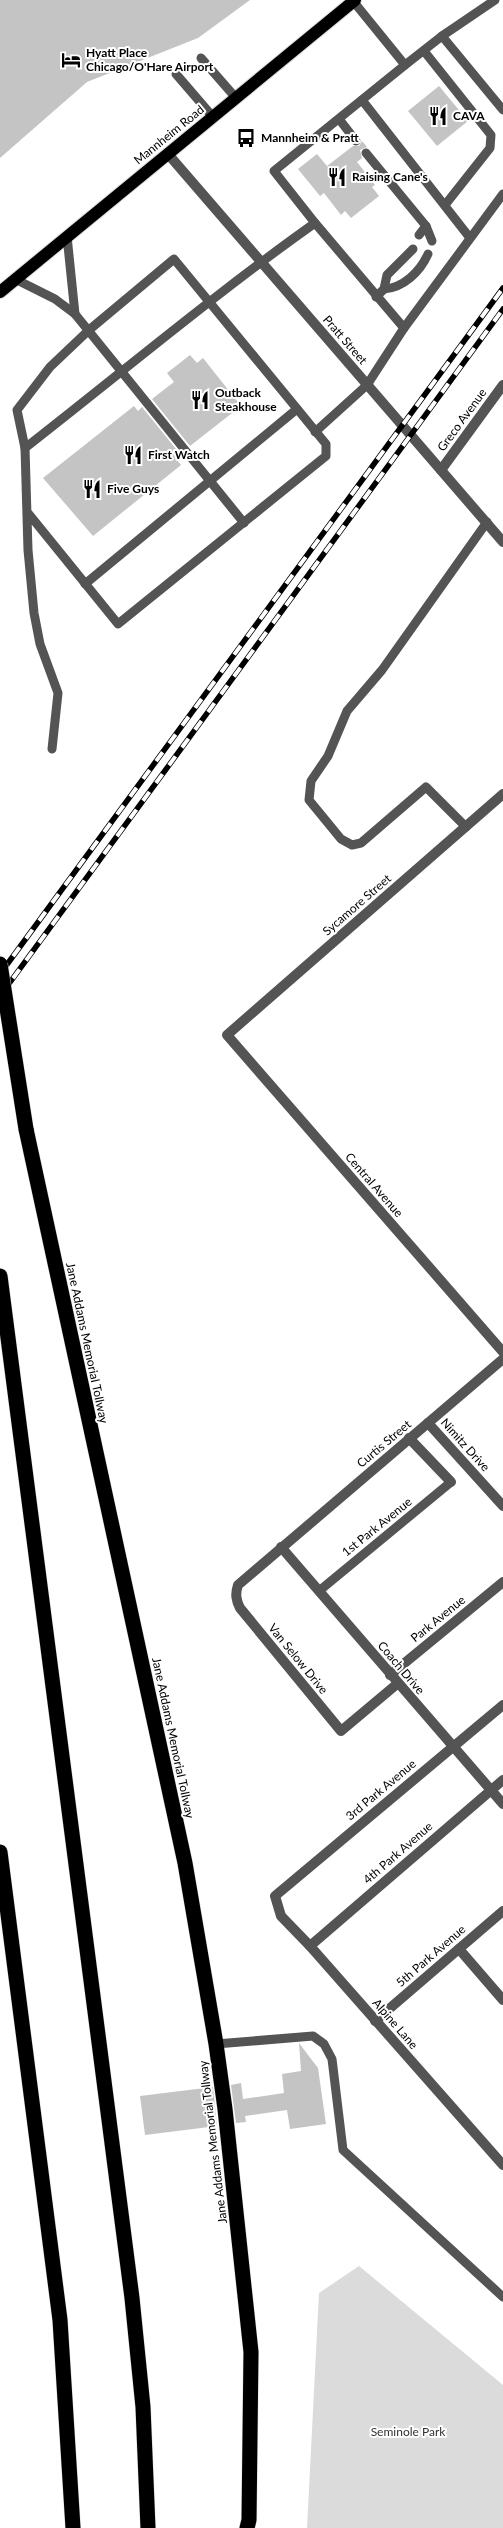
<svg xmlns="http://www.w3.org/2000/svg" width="503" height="2528" viewBox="0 0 503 2528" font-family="Lato,sans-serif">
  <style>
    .green { fill: #dbdbdb }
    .building { fill: #c4c4c4 }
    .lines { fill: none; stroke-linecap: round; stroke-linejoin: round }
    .primary-casing { stroke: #dbdbdb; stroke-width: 14 }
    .motorway-casing { stroke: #dbdbdb; stroke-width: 16 }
    .service { stroke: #545454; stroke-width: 9 }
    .minor { stroke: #545454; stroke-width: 10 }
    .primary { stroke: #000; stroke-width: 12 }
    .motorway { stroke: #000; stroke-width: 15 }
    .rail-casing { stroke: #000; stroke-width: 5.5 }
    .rail { stroke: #fff; stroke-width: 4; stroke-dasharray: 11; stroke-linecap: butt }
    .motorway-bridge-casing { stroke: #dbdbdb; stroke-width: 16; stroke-linecap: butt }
    .motorway-bridge { stroke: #000; stroke-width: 15 }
    .labels { text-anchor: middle; stroke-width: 4; stroke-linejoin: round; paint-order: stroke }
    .poi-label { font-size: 12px; font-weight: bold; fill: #000; stroke: #fff; text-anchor: start }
    .street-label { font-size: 12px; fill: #000; stroke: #fff }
    .park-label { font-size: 12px; fill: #323232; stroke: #fff }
  </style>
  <rect width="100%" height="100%" fill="#fff"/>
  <path class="green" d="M 359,2266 L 503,2385 L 503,2528 L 307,2528 L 319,2293 Z"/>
  <g class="building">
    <path d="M 0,0 L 250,0 L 198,38 L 87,82 L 0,158 Z"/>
    <path d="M 439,86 L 468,121 L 437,146 L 408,111 Z"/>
    <path d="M 362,141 L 367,147 L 360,150 L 362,158 L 357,162 L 375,185 L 372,187 L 379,196 L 351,218 L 345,211 L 341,215 L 324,193 L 320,196 L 298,169 L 317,154 L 327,166 L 353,146 L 359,146 Z"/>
    <path d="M 190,355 L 197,363 L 203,358 L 241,406 L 190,446 L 152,399 L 174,382 L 167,373 Z"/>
    <path d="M 134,406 L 138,411 L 142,407 L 180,454 L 175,458 L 181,465 L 93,536 L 43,478 Z"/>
    <path d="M 299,2043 L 318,2068 L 326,2124 L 290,2129 L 287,2110 L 245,2116 L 246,2122 L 236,2123 L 231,2085 L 241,2083 L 243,2099 L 284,2093 L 282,2074 L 301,2071 Z"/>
    <path d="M 213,2087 L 217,2126 L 145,2135 L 140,2096 Z"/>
  </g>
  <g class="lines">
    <g class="primary-casing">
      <path id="primary" d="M 0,292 L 355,0"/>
    </g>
    <g class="motorway-casing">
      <g id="motorway">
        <path d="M 26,1129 L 185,1863 L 216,2044 L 225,2109 L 251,2352 L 249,2520 L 247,2528"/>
        <path d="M 0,1276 L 132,2298 L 143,2407 L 148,2528"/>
        <path d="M 0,1852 L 60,2320 L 73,2528"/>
      </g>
    </g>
    <g class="service">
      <path d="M 442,36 L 495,0"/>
      <path d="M 424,51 L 491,135 L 490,148 L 445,205"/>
      <path d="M 201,58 L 236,98"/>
      <path d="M 405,65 L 442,36 L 503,110"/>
      <path d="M 176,74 L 213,117"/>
      <path d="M 362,100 L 470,238"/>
      <path d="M 339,119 L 356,141"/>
      <path d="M 366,153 L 426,226 L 432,241"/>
      <path d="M 315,223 L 404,328 L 367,385 L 315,432"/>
      <path d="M 419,235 L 426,226"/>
      <path d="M 67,236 L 75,314"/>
      <path d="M 15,279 L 55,299 L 75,314 L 244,523"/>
      <path d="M 384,289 C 403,288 420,272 428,254"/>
      <path d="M 376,297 L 384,289 L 387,275 L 413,249"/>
      <path d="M 404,328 L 503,194"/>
      <path d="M 25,448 C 121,373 215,294 315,223 L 274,171 L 405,65 L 353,1"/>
      <path d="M 28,513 L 118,624 L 326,456 L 326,444 L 174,259 L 89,330 L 50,367 L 17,410 L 25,448 L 28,550 L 34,613 L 40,644 L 58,693 L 52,749"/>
      <path d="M 85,584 L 297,409"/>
      <path d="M 466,827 L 426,787 L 361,843 L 352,845 L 341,839 L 309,800 L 311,781 L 328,756 L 347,711 L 382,670 L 487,522"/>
      <path d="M 319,1591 L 451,1482"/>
      <path d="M 216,2044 L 313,2036 L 324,2044 L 332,2059 L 343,2150 L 503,2297"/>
    </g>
    <g class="minor">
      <path d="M 168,154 L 503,542"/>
      <path d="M 441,470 L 503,385"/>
      <path d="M 503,794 L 227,1035 L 503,1352"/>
      <path d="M 428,1423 L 503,1506"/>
      <path d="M 409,1438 L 451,1482"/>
      <path d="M 281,1547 L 503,1804"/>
      <path d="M 390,1675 L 503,1582"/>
      <path d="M 397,1684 L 341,1731 L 240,1608 C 236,1600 235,1594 238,1585 L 503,1359"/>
      <path d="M 503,1705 L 275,1896 L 281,1916 L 310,1946 L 503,2165"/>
      <path d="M 310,1946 L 503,1780"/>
      <path d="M 459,1949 L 503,2000"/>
      <path d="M 375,2021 L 503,1911"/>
    </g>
    <use href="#primary" class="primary"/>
    <use href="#motorway" class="motorway"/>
    <g class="rail-casing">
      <g id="rail">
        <path d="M 0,974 L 503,288"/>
        <path d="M 0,996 L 503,309"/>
      </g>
    </g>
    <use href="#rail" class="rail"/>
    <g class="motorway-bridge-casing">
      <path id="motorway-bridge" d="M 0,964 L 26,1129"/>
    </g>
    <use href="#motorway-bridge" class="motorway-bridge"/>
  </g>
  <defs>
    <g id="hotel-bare" transform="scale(1.5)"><path d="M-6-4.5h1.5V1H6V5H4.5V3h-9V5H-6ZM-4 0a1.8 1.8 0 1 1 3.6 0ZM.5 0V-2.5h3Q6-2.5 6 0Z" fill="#000" stroke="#fff" stroke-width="2.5" paint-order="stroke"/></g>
    <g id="restaurant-bare" transform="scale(1.5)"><path d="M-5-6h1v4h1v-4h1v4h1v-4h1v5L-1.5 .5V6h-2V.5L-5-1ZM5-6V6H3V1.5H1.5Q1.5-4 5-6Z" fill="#000" stroke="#fff" stroke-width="2.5" paint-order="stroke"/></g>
    <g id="bus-bare" transform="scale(1.5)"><path d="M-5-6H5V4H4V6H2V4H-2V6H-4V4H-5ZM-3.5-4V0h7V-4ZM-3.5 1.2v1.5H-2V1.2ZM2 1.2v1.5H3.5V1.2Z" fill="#000" stroke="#fff" stroke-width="2.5" paint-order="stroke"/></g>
  </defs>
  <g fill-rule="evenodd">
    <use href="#hotel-bare" x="71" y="60"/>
    <use href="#restaurant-bare" x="438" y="116"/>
    <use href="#bus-bare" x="246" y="138"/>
    <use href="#restaurant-bare" x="337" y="177"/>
    <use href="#restaurant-bare" x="200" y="400"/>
    <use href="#restaurant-bare" x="133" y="455"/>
    <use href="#restaurant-bare" x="92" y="489"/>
  </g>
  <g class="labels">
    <g class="poi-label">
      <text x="86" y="57">Hyatt Place<tspan x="86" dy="14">Chicago/O'Hare Airport</tspan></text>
      <text x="453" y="120">CAVA</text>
      <text x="261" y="142">Mannheim &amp; Pratt</text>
      <text x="352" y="181">Raising Cane's</text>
      <text x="215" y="397">Outback<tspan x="215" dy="14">Steakhouse</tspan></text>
      <text x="148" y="459">First Watch</text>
      <text x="107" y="493">Five Guys</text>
    </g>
    <g class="street-label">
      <text transform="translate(169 135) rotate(-39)" y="4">Mannheim Road</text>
      <text transform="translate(345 340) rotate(49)" y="4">Pratt Street</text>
      <text transform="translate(462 420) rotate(-54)" y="4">Greco Avenue</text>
      <text transform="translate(357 905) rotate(-41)" y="4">Sycamore Street</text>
      <text transform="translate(374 1185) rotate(49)" y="4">Central Avenue</text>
      <text transform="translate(87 1343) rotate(78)" y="4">Jane Addams Memorial Tollway</text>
      <text transform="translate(384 1444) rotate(-40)" y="4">Curtis Street</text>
      <text transform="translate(465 1445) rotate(48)" y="4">Nimitz Drive</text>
      <text transform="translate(377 1527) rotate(-39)" y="4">1st Park Avenue</text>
      <text transform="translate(438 1619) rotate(-39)" y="4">Park Avenue</text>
      <text transform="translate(298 1659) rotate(51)" y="4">Van Selow Drive</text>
      <text transform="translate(401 1668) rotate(50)" y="4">Coach Drive</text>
      <text transform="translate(173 1738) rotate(78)" y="4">Jane Addams Memorial Tollway</text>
      <text transform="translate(381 1790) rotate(-40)" y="4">3rd Park Avenue</text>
      <text transform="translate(398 1853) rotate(-41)" y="4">4th Park Avenue</text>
      <text transform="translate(431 1956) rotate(-41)" y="4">5th Park Avenue</text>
      <text transform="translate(395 2024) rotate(49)" y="4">Alpine Lane</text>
      <text transform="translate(213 2142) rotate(-97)" y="4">Jane Addams Memorial Tollway</text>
    </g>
    <g class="park-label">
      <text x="408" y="2436">Seminole Park</text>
    </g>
  </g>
</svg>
